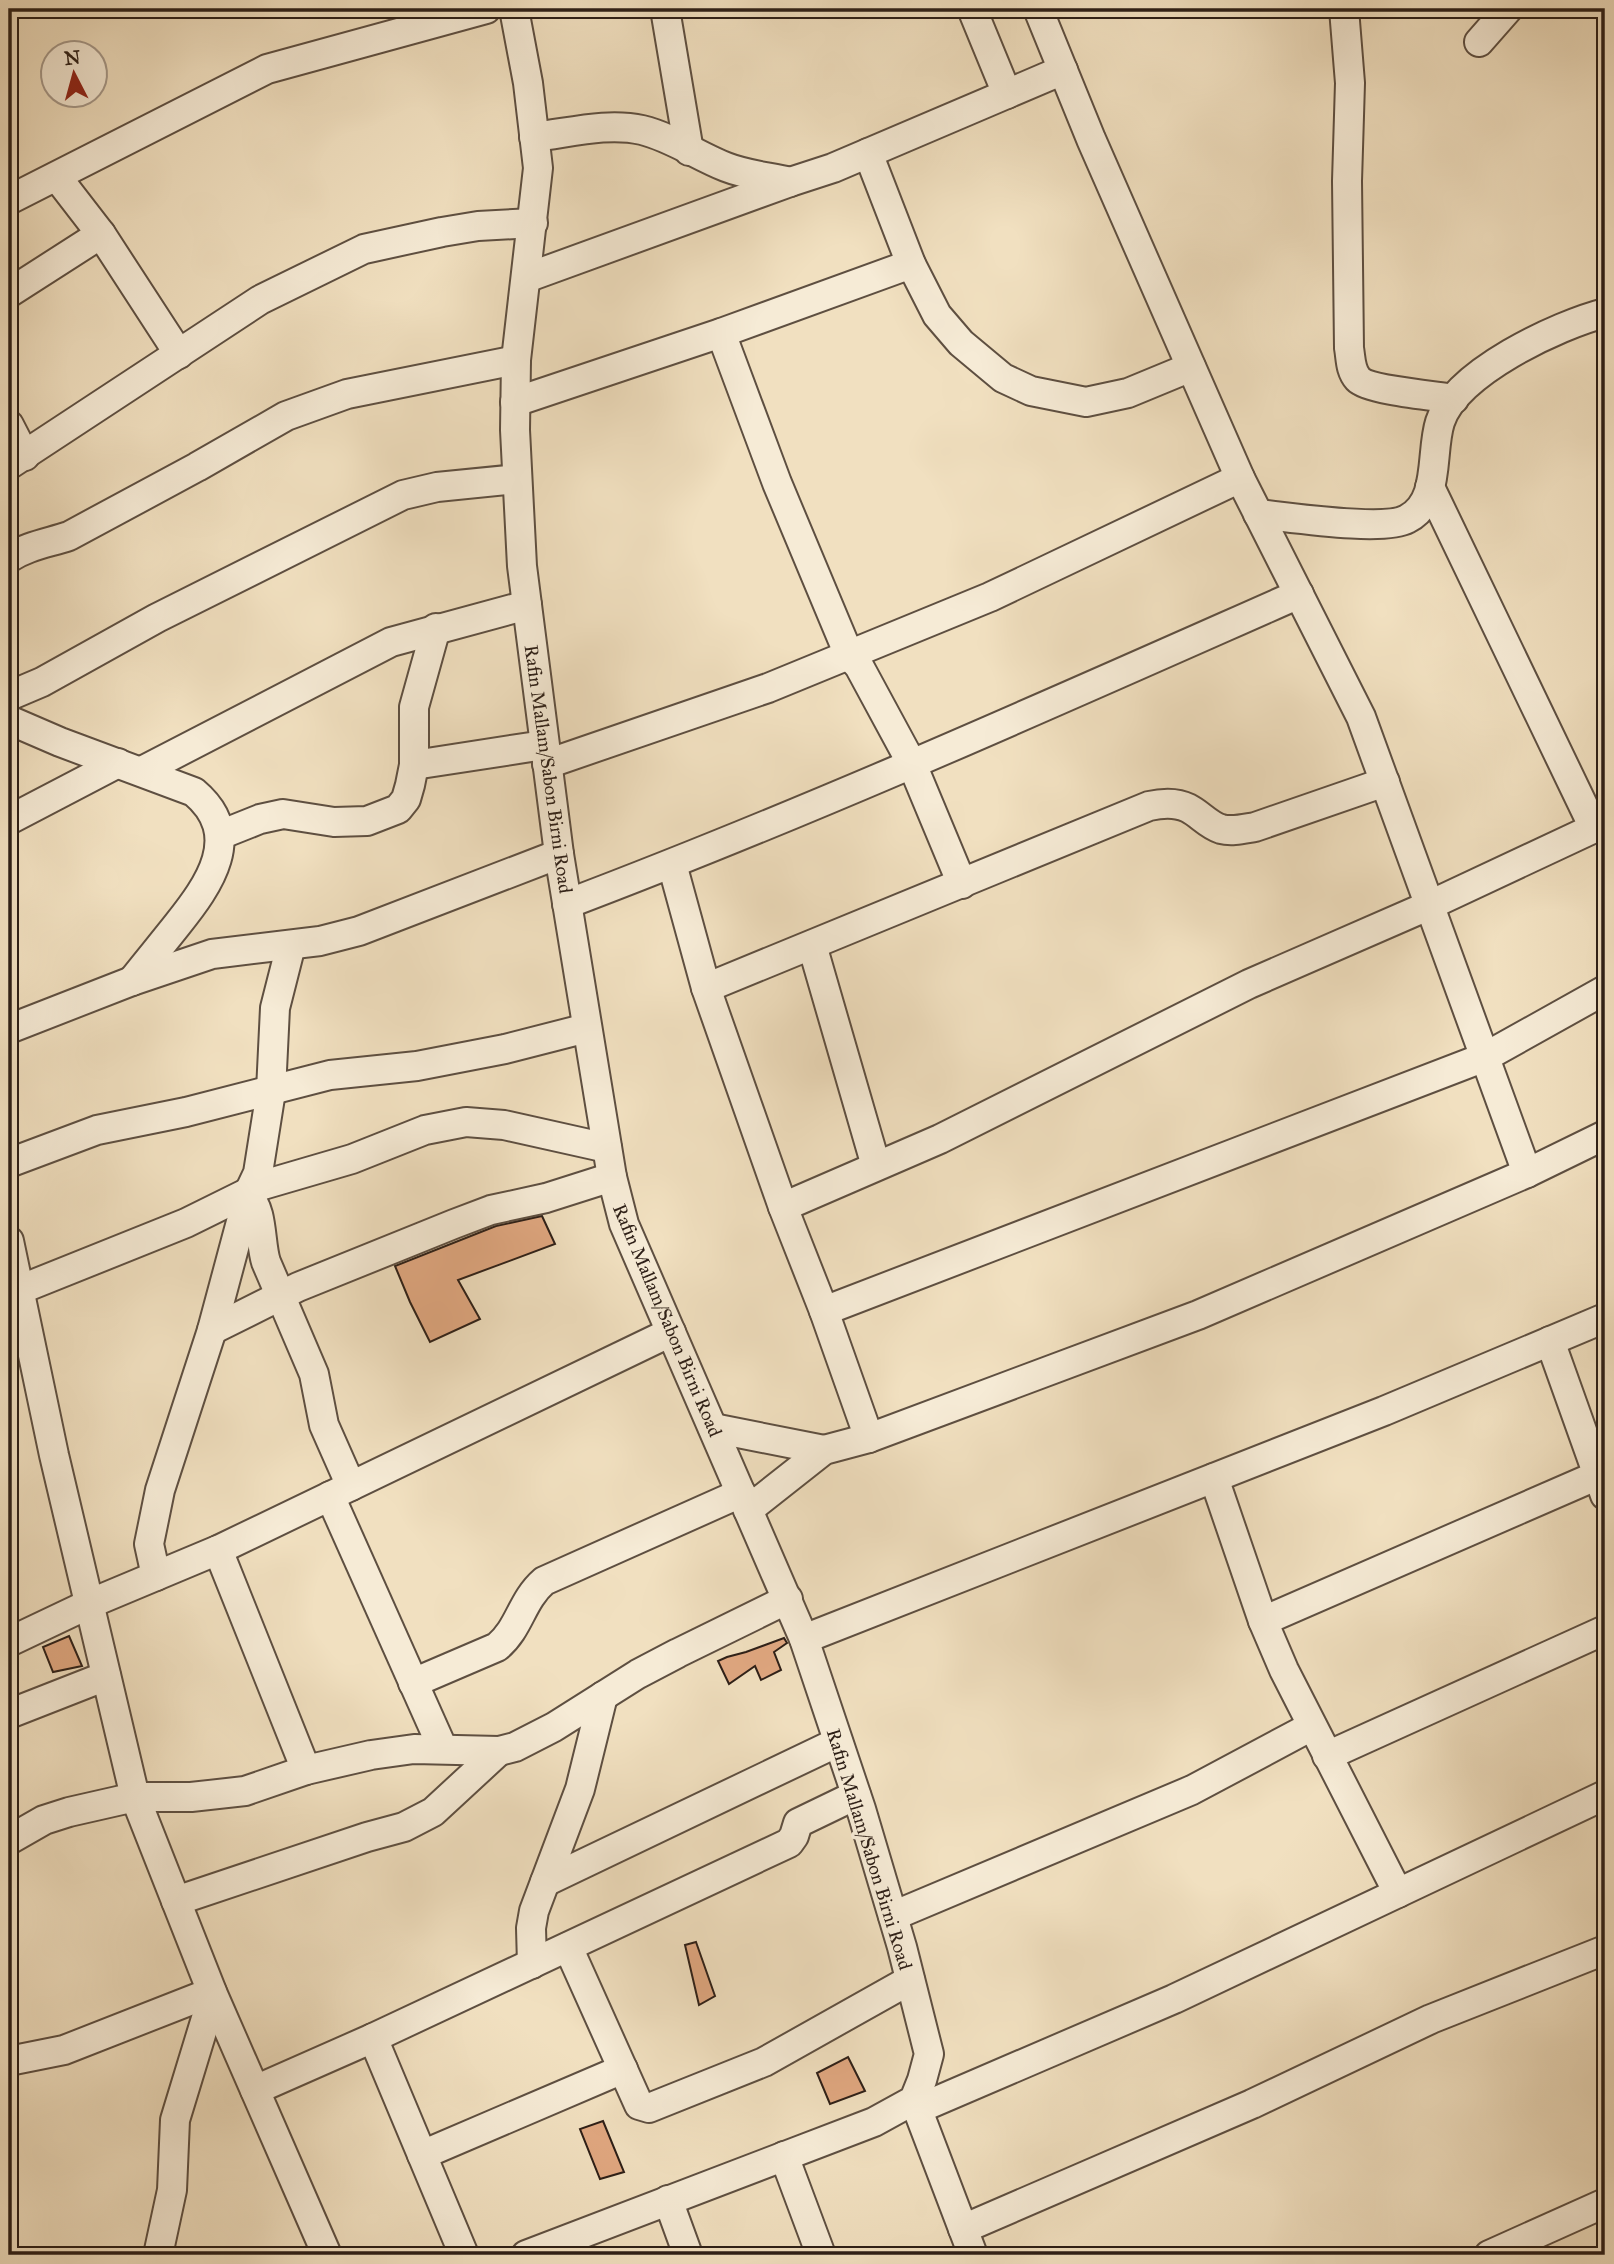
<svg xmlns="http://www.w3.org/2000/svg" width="1614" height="2264" viewBox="0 0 1614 2264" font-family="'IM FELL Great Primer',serif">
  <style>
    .building { fill: #e1a881; stroke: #2d1f17; stroke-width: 2 }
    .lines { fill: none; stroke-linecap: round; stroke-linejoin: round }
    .minor-casing { stroke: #5e4f41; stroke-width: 32 }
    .minor { stroke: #f6ebd6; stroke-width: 28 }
    .labels { text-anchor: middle; stroke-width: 7; stroke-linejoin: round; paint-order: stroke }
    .street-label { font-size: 19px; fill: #2d1f17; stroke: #f6ebd6 }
  </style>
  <rect width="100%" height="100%" fill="#f1e0c0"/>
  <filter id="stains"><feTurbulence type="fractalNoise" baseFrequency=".00286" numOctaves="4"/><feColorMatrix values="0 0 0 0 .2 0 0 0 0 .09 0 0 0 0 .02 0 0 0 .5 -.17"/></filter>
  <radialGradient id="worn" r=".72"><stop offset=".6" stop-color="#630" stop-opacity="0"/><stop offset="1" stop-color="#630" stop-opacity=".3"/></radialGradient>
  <g class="building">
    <path d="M 542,1216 L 555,1244 L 458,1280 L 480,1319 L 430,1342 L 410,1302 L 395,1266 L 496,1226 Z"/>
    <path d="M 69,1636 L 82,1666 L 53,1672 L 43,1647 Z"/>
    <path d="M 784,1638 L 787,1643 L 774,1652 L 781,1670 L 761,1680 L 755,1666 L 729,1684 L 718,1661 L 727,1657 L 746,1652 Z"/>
    <path d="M 696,1942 L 715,1996 L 699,2005 L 685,1945 Z"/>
    <path d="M 848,2057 L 865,2091 L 830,2104 L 817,2073 Z"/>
    <path d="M 603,2121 L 624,2172 L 600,2179 L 580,2129 Z"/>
  </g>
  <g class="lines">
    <g class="minor-casing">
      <g id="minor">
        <path d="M 514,9 L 528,83 L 538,168 L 516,360 L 515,430 L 522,566 L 559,854 L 612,1177 L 624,1224 L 804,1639 L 861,1809 L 902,1947 L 929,2054 L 922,2080 L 914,2100 L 874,2122 L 526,2255"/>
        <path d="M 665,9 L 689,151"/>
        <path d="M 972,9 L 1007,94"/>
        <path d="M 1038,9 L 1091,139 L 1240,478 L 1361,717 L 1527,1173"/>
        <path d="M 1344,9 L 1350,83 L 1347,181 L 1349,348 C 1351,359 1350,370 1358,379 C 1368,390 1436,396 1454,399"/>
        <path d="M 1479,42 L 1508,9"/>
        <path d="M 534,137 C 569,133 607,122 642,130 C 671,137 698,156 726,167 C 746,175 769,177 790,182"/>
        <path d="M 868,153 L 911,264 L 937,315 L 961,343 L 1003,378 L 1031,391 L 1086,402 L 1128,393 L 1191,367"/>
        <path d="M 57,177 L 101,234 L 179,354"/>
        <path d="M 9,200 L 267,69 L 486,9"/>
        <path d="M 526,278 L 790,182 L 833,168 L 1063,70"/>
        <path d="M 9,293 L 101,234"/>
        <path d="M 721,333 L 777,483 L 849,655 L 859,666 L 912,764 L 962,884"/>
        <path d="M 515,402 L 721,333 L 911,264"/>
        <path d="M 9,425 L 25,456"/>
        <path d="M 9,465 L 260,300 L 364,249 L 442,232 L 478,226 L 533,223"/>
        <path d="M 1430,487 L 1594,828"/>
        <path d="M 1258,514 C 1289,517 1383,532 1407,519 C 1441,502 1430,453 1440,422 C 1455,373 1558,325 1605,313"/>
        <path d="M 9,558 C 27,546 48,543 69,536 L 197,467 L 286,416 L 347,394 L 516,360"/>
        <path d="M 9,696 L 42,682 L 157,618 L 403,495 L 437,487 L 517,479"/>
        <path d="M 9,720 L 60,742 L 194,792 C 245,835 209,885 177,925 C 162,944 147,962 132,981"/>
        <path d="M 547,764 L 768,688 L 990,597 L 1240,478"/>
        <path d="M 414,765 L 544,745"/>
        <path d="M 142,771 L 391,642 L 527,605"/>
        <path d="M 9,820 L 118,763"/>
        <path d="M 220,835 L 260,819 L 283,814 L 334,822 L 367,821 L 398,809 L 406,799 L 410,785 L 414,765 L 414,707 L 436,628"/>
        <path d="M 672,864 L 706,988 L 783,1207 L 824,1311 L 869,1438"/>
        <path d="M 567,904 C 815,810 1057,701 1299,594"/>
        <path d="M 812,945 L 876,1166"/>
        <path d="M 706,988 L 1149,806 C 1162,803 1176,802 1188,808 C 1200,814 1208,825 1221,829 C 1232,832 1243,829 1255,827 L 1385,782"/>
        <path d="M 9,1029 L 132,981 L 212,954 L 320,941 L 359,931 L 559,854"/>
        <path d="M 9,1163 L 97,1130 L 186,1112 L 330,1075 L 417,1066 L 505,1049 L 587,1028"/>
        <path d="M 249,1198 C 263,1209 260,1244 266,1262 L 314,1374 L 324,1425 L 351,1486"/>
        <path d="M 783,1207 L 940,1139 L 1249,984 L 1430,905 L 1605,823"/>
        <path d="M 9,1241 L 54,1455 L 135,1797 L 212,1992 L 327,2255"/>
        <path d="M 19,1290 L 186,1223 L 263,1185 L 352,1159 L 425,1130 L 466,1122 L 504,1125 L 607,1148"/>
        <path d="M 824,1311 L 1485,1057 L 1605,990"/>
        <path d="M 212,1330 L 298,1287 L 454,1224 L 491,1210 L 546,1198 L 612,1177"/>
        <path d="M 1550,1341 L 1605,1495"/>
        <path d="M 713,1428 L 824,1450"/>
        <path d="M 1214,1478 L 1263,1621 L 1284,1670 L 1398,1893"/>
        <path d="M 330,1496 L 443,1749"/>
        <path d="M 748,1510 L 824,1450 L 869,1438 L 1198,1315 L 1527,1173 L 1605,1135"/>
        <path d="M 218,1550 L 306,1770"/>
        <path d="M 156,1576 L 149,1544 L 160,1490 L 212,1330 L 249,1192 L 258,1173 L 271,1091 L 275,1008 L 291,945"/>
        <path d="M 1263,1621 L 1605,1472"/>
        <path d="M 804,1639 L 1384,1411 L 1605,1318"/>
        <path d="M 9,1642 L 89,1604 L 218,1550 L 671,1332"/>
        <path d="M 413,1683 L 497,1647 C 520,1628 521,1601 544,1581 L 741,1493"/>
        <path d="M 9,1714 L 106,1676"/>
        <path d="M 1327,1756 L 1605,1630"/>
        <path d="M 9,1840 L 44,1820 L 69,1812 L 135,1797 L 191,1797 L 245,1791 L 306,1770 L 371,1755 L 414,1749 L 499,1751 L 515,1747 L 554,1727 L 638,1674 L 678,1653 L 788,1599"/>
        <path d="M 545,1882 L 838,1742"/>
        <path d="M 176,1901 L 367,1837 L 404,1827 L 433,1812 L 499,1751"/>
        <path d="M 893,1916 L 1192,1790 L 1312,1726"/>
        <path d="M 568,1947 L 639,2105 L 649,2108 L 764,2062 L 910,1980"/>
        <path d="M 532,1964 L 531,1928 L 534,1911 L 580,1789 L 603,1696"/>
        <path d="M 373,2038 L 464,2255"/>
        <path d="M 9,2061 L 64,2050 L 212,1992"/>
        <path d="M 255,2090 L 373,2038 L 789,1843 L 794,1836 L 798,1823 L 856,1795"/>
        <path d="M 914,2100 L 973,2255"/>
        <path d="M 918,2109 L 1174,1999 L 1605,1795"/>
        <path d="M 422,2155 L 623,2069"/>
        <path d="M 784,2156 L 821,2255"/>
        <path d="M 668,2200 L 688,2255"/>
        <path d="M 963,2229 L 1252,2104 L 1431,2019 L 1605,1950"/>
        <path d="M 158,2255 L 172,2190 L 175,2120 L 207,2015 L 206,1994"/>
        <path d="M 1489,2255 L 1605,2203"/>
      </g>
    </g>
    <use href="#minor" class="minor"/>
  </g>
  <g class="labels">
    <g class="street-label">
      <text transform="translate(549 769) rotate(82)" y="7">Rafin Mallam/Sabon Birni Road</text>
      <text transform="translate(668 1320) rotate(67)" y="7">Rafin Mallam/Sabon Birni Road</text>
      <text transform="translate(870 1849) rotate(73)" y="7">Rafin Mallam/Sabon Birni Road</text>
    </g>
  </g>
  <rect width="1614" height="2264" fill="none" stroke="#f1e0c0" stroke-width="35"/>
  <rect x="10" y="10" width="1593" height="2243" fill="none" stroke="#2d1f17" stroke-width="3.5"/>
  <rect x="18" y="18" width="1579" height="2229" fill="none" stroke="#2d1f17" stroke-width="2"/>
  <g transform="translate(74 74) rotate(354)"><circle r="33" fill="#f6ebd6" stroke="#a6998a" stroke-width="2"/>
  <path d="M0-5L12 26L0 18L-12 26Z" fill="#8f2418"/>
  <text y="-10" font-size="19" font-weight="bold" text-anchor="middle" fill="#2d1f17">N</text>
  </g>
  <rect width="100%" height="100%" filter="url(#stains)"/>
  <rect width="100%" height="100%" fill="url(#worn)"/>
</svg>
